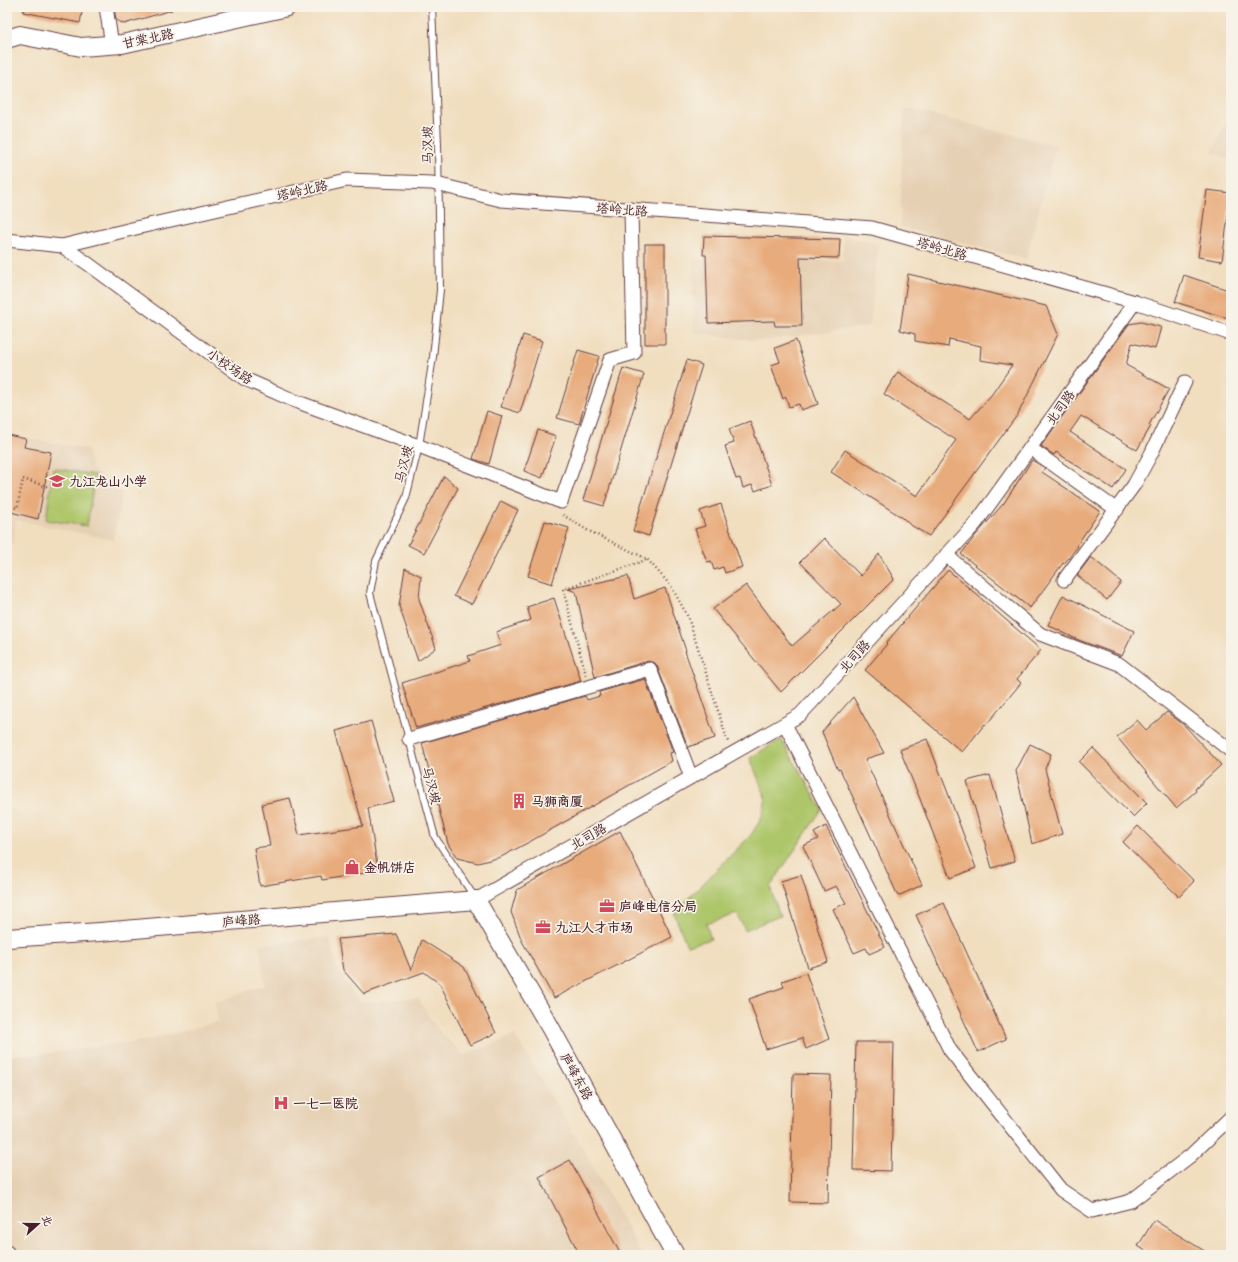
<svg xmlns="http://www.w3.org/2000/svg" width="1238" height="1262" viewBox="0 0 1238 1262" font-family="Sriracha,'LXGW WenKai TC',sans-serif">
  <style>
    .built { fill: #e6d0b4 }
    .green { fill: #aec66b; stroke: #7c724b }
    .building { fill: #e8ab7c }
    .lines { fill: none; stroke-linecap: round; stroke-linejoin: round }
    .lane-casing { stroke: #633c41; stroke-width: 8 }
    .street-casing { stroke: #633c41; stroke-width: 15 }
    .secondary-casing { stroke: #633c41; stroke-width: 20 }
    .path { stroke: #633c41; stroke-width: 2.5; stroke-dasharray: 1 3; stroke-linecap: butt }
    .lane { stroke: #fff; stroke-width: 6 }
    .street { stroke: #fff; stroke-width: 13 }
    .secondary { stroke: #fff; stroke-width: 18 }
    .labels { text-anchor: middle; stroke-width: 3.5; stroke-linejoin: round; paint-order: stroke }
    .street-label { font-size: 13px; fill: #4a1f2b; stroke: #f7f3e8 }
    .poi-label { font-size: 13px; font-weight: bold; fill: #4a1f2b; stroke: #f7f3e8; text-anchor: start }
  </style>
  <rect width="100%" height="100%" fill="#f7f3e8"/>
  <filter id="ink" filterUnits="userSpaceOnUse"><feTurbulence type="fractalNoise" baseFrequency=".025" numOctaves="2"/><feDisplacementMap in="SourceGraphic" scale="8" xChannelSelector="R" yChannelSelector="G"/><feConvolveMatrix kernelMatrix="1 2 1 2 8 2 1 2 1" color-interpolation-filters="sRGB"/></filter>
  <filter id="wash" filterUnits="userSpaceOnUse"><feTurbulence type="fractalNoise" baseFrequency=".012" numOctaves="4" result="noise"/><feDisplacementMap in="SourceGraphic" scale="16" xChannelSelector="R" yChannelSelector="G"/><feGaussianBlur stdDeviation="0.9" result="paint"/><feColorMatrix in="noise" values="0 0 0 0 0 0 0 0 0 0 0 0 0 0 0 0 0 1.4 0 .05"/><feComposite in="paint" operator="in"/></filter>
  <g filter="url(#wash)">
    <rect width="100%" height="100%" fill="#f1debf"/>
    <g class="built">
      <path d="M 904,108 L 1056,145 L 1026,259 L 900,227 Z"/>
      <path d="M 1231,110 L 1231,160 L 1212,153 Z"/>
      <path d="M 843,236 L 878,244 L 870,326 L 761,341 L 694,333 L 693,260 L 789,258 L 843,261 Z"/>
      <path d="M 7,435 L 87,449 L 92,469 L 122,493 L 113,540 L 17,520 L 12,544 L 7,543 Z"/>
      <path d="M 329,937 L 337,968 L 359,1002 L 418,998 L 437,1029 L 464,1055 L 515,1035 L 584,1151 L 642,1255 L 14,1255 L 7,1246 L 7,1055 L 43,1054 L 149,1040 L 218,1022 L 215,1003 L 265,985 L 259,945 Z"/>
    </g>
    <g class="green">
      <path d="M 53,468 L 95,475 L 87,526 L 46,520 Z"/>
      <path d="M 781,739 L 822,809 L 770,887 L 780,916 L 745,930 L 737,914 L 706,924 L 711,939 L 687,946 L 674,913 L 751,835 L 762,817 L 766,798 L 750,758 Z"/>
    </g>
    <g id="blocks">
      <g class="building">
        <path d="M 24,7 L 83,7 L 80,23 L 23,12 Z"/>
        <path d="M 114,7 L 171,7 L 172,10 L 124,24 L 116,20 Z"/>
        <path d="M 1207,190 L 1231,193 L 1222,261 L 1198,257 Z"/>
        <path d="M 704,236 L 840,239 L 839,258 L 800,257 L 802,326 L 775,326 L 774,321 L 708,323 L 706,255 L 703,255 Z"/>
        <rect x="645" y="244" width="20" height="100"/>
        <path d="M 908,274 L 1046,306 L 1058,334 L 1018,414 L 929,536 L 909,524 L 903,518 L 831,472 L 845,450 L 917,496 L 956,440 L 884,394 L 898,372 L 970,419 L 992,394 L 1012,365 L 980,360 L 981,346 L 949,339 L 948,347 L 915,341 L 915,334 L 900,330 Z"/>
        <path d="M 1184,275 L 1231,291 L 1231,319 L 1175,302 Z"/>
        <path d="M 1141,322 L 1161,327 L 1155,349 L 1132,343 L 1126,365 L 1169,389 L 1149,425 L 1151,426 L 1137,450 L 1081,416 L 1070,432 L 1126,469 L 1113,489 L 1056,452 L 1054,455 L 1041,446 L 1129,324 Z"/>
        <path d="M 523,335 L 542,341 L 520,413 L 501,407 Z"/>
        <path d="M 796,340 L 818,404 L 801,410 L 799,404 L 789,407 L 786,397 L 783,399 L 771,365 L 780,362 L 775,348 Z"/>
        <path d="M 578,350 L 599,356 L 579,424 L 557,418 Z"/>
        <path d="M 687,360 L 702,365 L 649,536 L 633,531 Z"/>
        <path d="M 623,368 L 644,374 L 604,506 L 583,500 Z"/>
        <path d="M 487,411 L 502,416 L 489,464 L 473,459 Z"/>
        <path d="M 750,421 L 772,485 L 755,491 L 752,485 L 743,488 L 740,478 L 736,479 L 725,446 L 734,443 L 729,429 Z"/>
        <path d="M 538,430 L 556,436 L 542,478 L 524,471 Z"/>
        <path d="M 8,435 L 26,439 L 24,447 L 51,452 L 38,519 L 7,511 L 7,443 Z"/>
        <path d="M 1032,460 L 1045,468 L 1042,472 L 1100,511 L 1077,545 L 1078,546 L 1064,564 L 1063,563 L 1030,608 L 961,554 L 976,535 L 1004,503 Z"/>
        <path d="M 444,476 L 458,488 L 424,553 L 408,545 Z"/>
        <path d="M 501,501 L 518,510 L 472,604 L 454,596 Z"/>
        <path d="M 721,504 L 742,567 L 725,573 L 723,567 L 714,570 L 711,561 L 707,562 L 695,529 L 705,526 L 700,511 Z"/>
        <path d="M 545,521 L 569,528 L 552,584 L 528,576 Z"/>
        <path d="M 824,538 L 861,576 L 879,554 L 894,579 L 781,692 L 713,609 L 746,585 L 792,646 L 841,604 L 800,562 Z"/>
        <path d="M 1091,557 L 1121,582 L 1107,600 L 1077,575 Z"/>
        <path d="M 405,568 L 421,576 L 419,599 L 436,648 L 418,661 L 399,606 Z"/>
        <path d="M 948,570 L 1041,650 L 1017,679 L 1021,683 L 986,725 L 985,724 L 962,752 L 865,670 L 887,644 L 886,643 Z"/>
        <path d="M 628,576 L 634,599 L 665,588 L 686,651 L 685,651 L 715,738 L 688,747 L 657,666 L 655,663 L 648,661 L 595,677 L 576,592 L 568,589 Z"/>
        <path d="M 1063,595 L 1134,631 L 1122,656 L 1076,639 L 1048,625 Z"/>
        <path d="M 554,598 L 581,681 L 416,728 L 402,683 L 470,661 L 468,656 L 501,645 L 496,632 L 531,620 L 527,607 Z"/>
        <path d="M 645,679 L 673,752 L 670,753 L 672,761 L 531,841 L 501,857 L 478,863 L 457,858 L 448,844 L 422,743 L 585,696 L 587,700 L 600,696 L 599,692 Z"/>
        <path d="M 853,697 L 884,753 L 865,759 L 922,885 L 898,896 L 840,769 L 838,770 L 822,732 Z"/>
        <path d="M 1167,712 L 1184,725 L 1221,765 L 1195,789 L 1196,791 L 1176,808 L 1117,737 L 1137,720 L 1146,730 Z"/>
        <path d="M 371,721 L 394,801 L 368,808 L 378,871 L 322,880 L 321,876 L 260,886 L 254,848 L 270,846 L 262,804 L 290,798 L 299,835 L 363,826 L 336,731 Z"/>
        <path d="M 927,739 L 946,788 L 976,868 L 950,878 L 920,799 L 900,750 Z"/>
        <path d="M 1030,744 L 1051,754 L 1045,769 L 1062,834 L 1032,844 L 1016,771 Z"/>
        <path d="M 1093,748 L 1147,803 L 1133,817 L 1079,762 Z"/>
        <path d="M 990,775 L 1015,861 L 992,868 L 967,781 Z"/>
        <path d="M 826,826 L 885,947 L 869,954 L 866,948 L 854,953 L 833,909 L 846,903 L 836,886 L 824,891 L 803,846 L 818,839 L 814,833 Z"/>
        <path d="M 1138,826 L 1194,881 L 1179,897 L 1123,842 Z"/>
        <path d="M 620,831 L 672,937 L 554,998 L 522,941 L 511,912 L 517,890 L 543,875 Z"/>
        <path d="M 801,875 L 828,962 L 808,968 L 781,881 Z"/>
        <path d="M 944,903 L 1006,1039 L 978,1052 L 916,915 Z"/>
        <path d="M 396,934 L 411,970 L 422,940 L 464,967 L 496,1033 L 470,1045 L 440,984 L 424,972 L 364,994 L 343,970 L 338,939 Z"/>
        <path d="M 806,973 L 829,1039 L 806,1049 L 802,1038 L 766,1049 L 749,999 L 784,987 L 782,981 Z"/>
        <path d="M 856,1042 L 894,1042 L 891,1171 L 853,1170 Z"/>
        <path d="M 793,1074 L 831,1075 L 828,1203 L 790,1202 Z"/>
        <path d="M 570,1160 L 621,1255 L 580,1255 L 539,1177 Z"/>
        <path d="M 1154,1220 L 1211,1255 L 1152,1255 L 1138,1246 Z"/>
      </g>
    </g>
  </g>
  <g filter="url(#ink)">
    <use href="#blocks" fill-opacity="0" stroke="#633c41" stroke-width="1"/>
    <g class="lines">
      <g class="lane-casing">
        <path id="lane" d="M 432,7 L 438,144 L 440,290 L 433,357 L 419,446 L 406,498 L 376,561 L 370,593 L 435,837 L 475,898"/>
      </g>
      <g class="street-casing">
        <g id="street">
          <path d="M 106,7 L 112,45"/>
          <path d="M 7,240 L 62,246 L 140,227 L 347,180 L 432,183 L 501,200 L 654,211 L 872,228 L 1135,302 L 1231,334"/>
          <path d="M 62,246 L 87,263 L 245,379 L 295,401 L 419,446 L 561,502 L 610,360 L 634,353 L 631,209"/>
          <path d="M 1030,448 L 1117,510"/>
          <path d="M 946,555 L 1040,634 L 1119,664 L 1231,751"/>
          <path d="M 1064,580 L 1134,485 L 1151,454 L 1185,382"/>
          <path d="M 785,724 L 950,1050 L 1061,1190 L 1092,1211 L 1131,1201 L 1190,1156 L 1231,1117"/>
          <path d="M 409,739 L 650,669 L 691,777"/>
          <path d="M 476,900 L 800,715 L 976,523 L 1135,302"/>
          <path d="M 7,1252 L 9,1255"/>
        </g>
      </g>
      <g class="secondary-casing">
        <g id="secondary">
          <path d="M 7,39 L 20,35 L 81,47 L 122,44 L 287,7"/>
          <path d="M 7,938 L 100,932 L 476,900 L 550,1027 L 675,1255"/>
        </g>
      </g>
      <g class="path">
        <path d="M 7,506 L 17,508 L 23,479 L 49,487"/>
        <path d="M 563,515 L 587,530 L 647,559 L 671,586 L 688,617 L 728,742"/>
        <path d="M 586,675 L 563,589 L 646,560"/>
      </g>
      <use href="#lane" class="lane"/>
      <use href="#street" class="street"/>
      <use href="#secondary" class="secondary"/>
    </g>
  </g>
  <defs>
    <g id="school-bare" transform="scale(1.2)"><path d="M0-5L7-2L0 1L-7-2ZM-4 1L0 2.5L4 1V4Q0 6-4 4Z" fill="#d1495b" stroke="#f7f3e8" stroke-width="2.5" paint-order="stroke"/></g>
    <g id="building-bare" transform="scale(1.2)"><path d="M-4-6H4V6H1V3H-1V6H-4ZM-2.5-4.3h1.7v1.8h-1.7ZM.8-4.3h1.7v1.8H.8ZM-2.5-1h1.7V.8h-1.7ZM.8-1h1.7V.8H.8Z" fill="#d1495b" stroke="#f7f3e8" stroke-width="2.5" paint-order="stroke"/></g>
    <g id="shop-bare" transform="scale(1.2)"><path d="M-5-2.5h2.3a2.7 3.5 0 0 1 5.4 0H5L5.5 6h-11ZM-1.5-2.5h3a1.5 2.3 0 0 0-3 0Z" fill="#d1495b" stroke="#f7f3e8" stroke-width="2.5" paint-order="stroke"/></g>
    <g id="office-bare" transform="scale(1.2)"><path d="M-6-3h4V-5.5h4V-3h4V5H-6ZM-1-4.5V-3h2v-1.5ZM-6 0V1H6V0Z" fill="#d1495b" stroke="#f7f3e8" stroke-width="2.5" paint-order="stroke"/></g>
    <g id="hospital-bare" transform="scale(1.2)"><path d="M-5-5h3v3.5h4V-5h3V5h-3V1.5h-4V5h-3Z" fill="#d1495b" stroke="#f7f3e8" stroke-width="2.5" paint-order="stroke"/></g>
  </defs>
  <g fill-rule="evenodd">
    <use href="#school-bare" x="57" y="481"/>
    <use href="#building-bare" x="519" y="801"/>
    <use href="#shop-bare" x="352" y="867"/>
    <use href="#office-bare" x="607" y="906"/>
    <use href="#office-bare" x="543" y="927"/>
    <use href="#hospital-bare" x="281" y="1103"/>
  </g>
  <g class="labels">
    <g class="street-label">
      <text transform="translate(148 38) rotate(-12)" y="5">甘棠北路</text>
      <text transform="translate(427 145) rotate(-91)" y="5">马汉坡</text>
      <text transform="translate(302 190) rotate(-13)" y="5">塔岭北路</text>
      <text transform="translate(622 209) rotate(4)" y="5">塔岭北路</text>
      <text transform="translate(942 248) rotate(16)" y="5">塔岭北路</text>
      <text transform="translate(230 366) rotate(34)" y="5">小校场路</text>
      <text transform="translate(1060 407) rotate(-54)" y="5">北司路</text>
      <text transform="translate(403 464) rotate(-76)" y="5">马汉坡</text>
      <text transform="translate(854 656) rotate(-48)" y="5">北司路</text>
      <text transform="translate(432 785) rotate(75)" y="5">马汉坡</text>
      <text transform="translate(588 836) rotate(-30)" y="5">北司路</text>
      <text transform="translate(241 920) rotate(-5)" y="5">庐峰路</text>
      <text transform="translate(577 1076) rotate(61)" y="5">庐峰东路</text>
    </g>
    <g class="poi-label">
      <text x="69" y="486">九江龙山小学</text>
      <text x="531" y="806">马狮商厦</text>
      <text x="364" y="872">金帆饼店</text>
      <text x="619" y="911">庐峰电信分局</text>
      <text x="555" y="932">九江人才市场</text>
      <text x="293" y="1108">一七一医院</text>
    </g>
  </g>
  <rect width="1238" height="1262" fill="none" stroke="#f7f3e8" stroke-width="24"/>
  <g transform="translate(38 1224) rotate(69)" stroke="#f7f3e8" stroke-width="3" paint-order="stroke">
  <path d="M0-3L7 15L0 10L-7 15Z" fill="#4a1f2b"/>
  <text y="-6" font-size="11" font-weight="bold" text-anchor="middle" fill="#4a1f2b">北</text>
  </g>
</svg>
